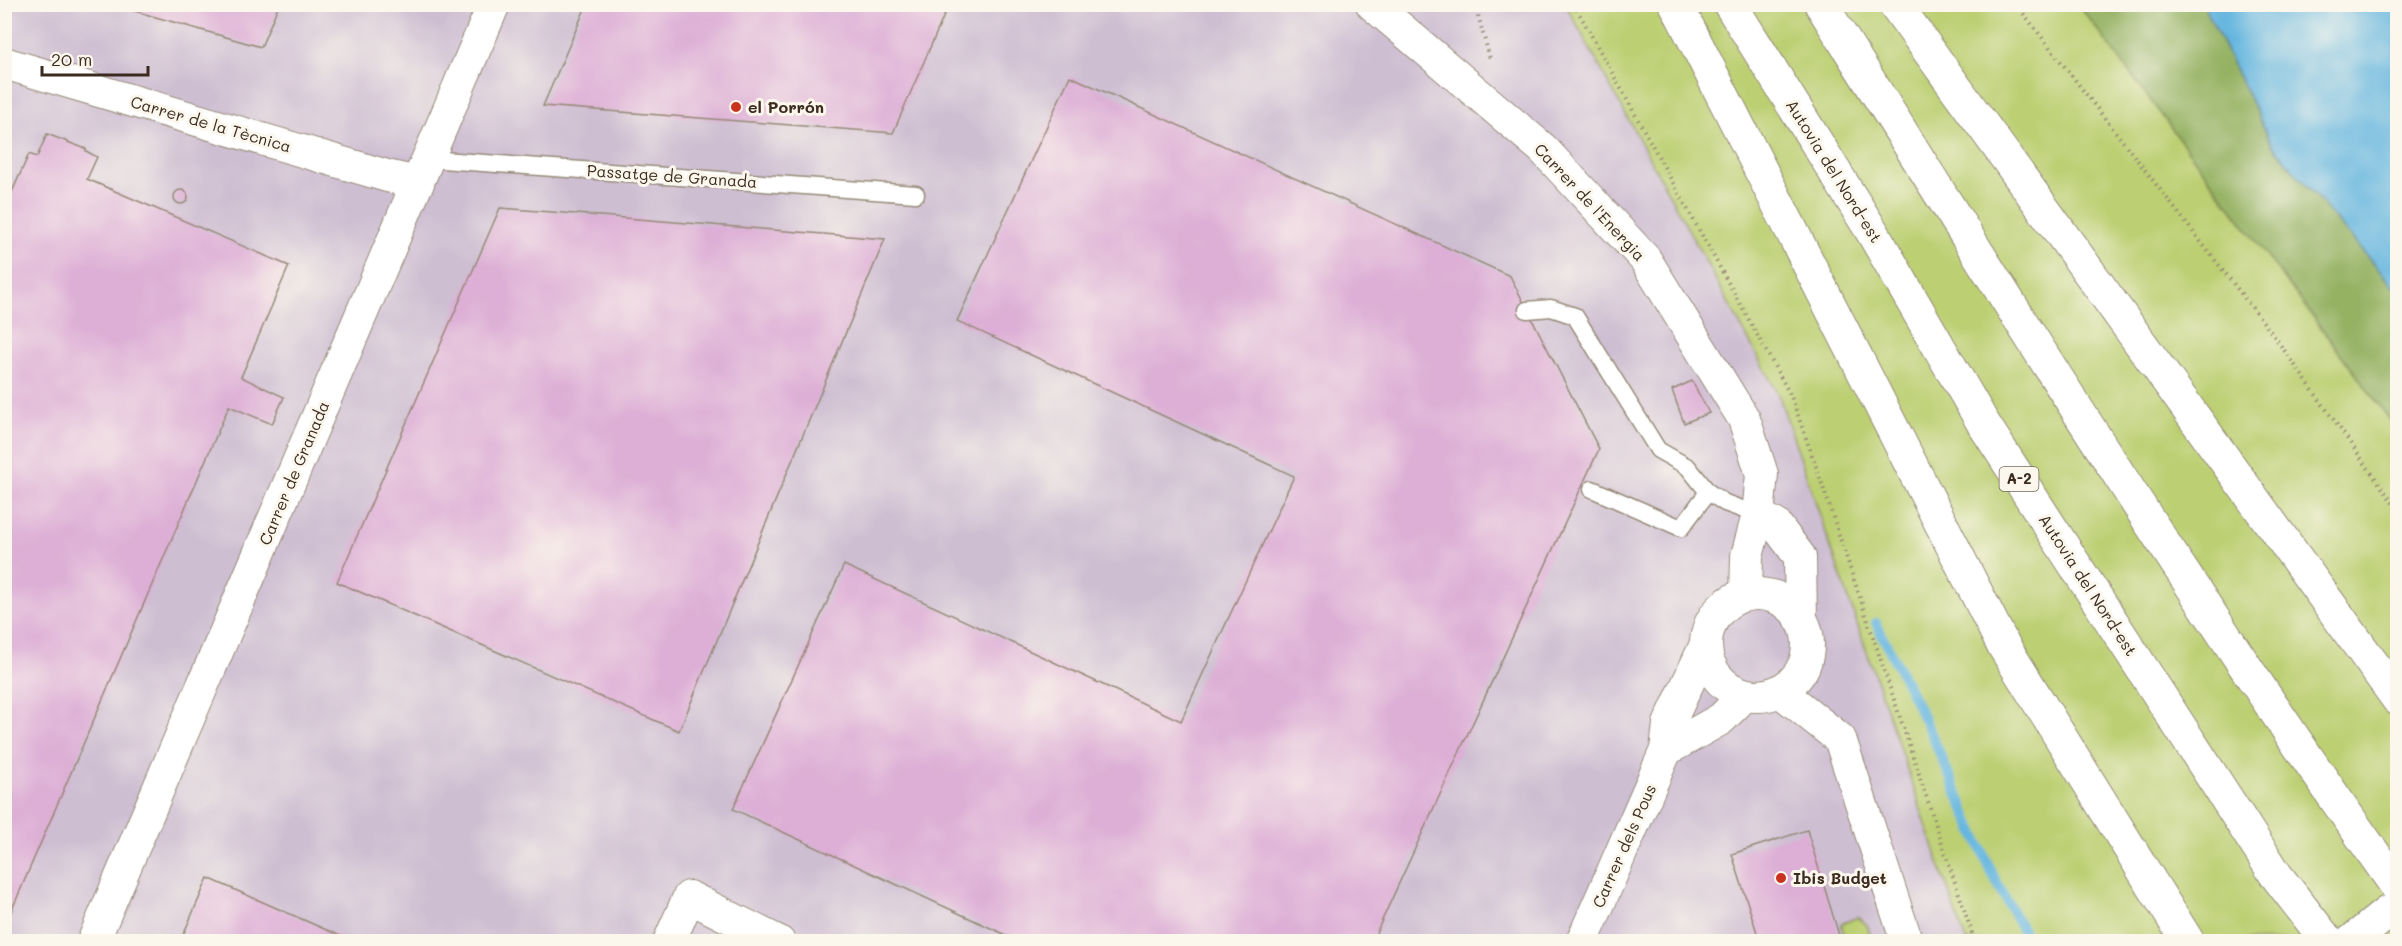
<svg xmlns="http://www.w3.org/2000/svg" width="2402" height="946" viewBox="0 0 2402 946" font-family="Mali,sans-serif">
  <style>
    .industrial { fill: #cebed2 }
    .green { fill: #bccf72; stroke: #7c7c48; stroke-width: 1.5 }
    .forest { fill: #95b264; stroke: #686e41; stroke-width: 1.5 }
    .water { fill: #63b5df; stroke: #4f707e; stroke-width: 1.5 }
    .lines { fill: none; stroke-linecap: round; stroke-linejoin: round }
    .stream { stroke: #63b5df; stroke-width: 10 }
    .building { fill: #ddafd6 }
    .lane-casing { stroke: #968a78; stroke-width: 19 }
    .street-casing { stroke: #968a78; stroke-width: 34 }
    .secondary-casing { stroke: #968a78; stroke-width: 35 }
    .highway-casing { stroke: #968a78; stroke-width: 35 }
    .path { stroke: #968a78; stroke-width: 4; stroke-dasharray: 1.5 4.5; stroke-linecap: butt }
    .lane { stroke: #fff; stroke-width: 16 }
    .street { stroke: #fff; stroke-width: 32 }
    .secondary { stroke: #fff; stroke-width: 33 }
    .highway { stroke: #fff; stroke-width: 33 }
    .poi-dot { fill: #c8321e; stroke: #fbf7ec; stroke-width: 2 }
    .labels { text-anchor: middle; stroke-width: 6; stroke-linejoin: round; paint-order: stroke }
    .shield { fill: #fbf7ec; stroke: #75685c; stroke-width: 1.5 }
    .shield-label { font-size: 15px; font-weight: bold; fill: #3b2a1e }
    .poi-label { font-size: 16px; font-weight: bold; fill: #3b2a1e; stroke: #fbf7ec; text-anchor: start }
    .street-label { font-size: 16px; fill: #3b2a1e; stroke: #fbf7ec }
  </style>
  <rect width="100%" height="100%" fill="#fbf7ec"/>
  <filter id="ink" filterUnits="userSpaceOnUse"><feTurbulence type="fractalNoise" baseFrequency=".0167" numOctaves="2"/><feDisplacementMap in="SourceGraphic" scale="12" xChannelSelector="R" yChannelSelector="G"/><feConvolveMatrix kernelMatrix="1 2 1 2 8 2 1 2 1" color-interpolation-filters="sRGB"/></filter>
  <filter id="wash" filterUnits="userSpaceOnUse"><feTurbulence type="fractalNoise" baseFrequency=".008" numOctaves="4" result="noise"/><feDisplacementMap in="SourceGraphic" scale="24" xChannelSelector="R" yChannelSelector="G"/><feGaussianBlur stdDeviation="1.35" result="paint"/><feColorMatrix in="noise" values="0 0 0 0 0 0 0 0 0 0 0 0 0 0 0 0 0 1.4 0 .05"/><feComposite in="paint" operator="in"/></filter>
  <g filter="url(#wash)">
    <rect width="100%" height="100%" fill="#f1ebd2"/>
    <path class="industrial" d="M 5,4 L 1566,5 L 1779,396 L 1966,941 L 5,942 Z"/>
    <g class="green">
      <path d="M 1566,5 L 2079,5 L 2397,429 L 2397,941 L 1966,941 L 1779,396 Z"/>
      <path d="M 1858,917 L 1867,925 L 1872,941 L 1846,941 L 1841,924 Z"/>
    </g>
    <path class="forest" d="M 2079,5 L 2204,5 L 2273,146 L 2397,291 L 2397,429 Z"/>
    <path class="water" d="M 2204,5 L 2397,5 L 2397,291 L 2273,146 Z"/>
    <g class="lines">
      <path class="stream" d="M 1876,623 L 1929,729 L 1992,873 L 2029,942"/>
    </g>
    <g id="blocks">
      <g class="building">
        <path d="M 110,4 L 279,4 L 261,47 Z"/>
        <path d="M 587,4 L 949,4 L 893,133 L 543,106 Z"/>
        <path d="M 1070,76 L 1510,276 L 1599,449 L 1372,942 L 1021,942 L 733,809 L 844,565 L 1181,721 L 1294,476 L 957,321 Z"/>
        <path d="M 47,134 L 86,149 L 86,151 L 97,157 L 87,179 L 289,266 L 241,377 L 284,397 L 272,424 L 229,406 L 4,928 L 4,210 L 29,154 L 37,157 Z"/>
        <circle cx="181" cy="197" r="7"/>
        <path d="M 500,208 L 885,239 L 679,731 L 337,582 Z"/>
        <path d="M 1692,381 L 1709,413 L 1684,423 L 1672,390 Z"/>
        <path d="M 1807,830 L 1841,942 L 1760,942 L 1732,854 Z"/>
        <path d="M 208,878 L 354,942 L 180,942 Z"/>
      </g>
    </g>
  </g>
  <g filter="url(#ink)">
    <use href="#blocks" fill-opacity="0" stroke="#968a78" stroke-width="1.5"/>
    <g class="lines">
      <g class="lane-casing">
        <g id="lane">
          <path d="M 428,159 L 916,194"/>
          <path d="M 1527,310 L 1551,308 L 1575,316 L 1658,450 L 1688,467 L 1708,492 L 1725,503 L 1758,515"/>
          <path d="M 1592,489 L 1681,528 L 1708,492"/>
        </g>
      </g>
      <g class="street-casing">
        <g id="street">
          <path d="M 1372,4 L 1543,149 L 1645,259 L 1744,419 L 1762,474 L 1758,515 L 1747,556 L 1746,595"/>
          <path d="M 4,63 L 387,176 L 418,183"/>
          <path d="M 1758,515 L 1776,525 L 1800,557 L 1801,620"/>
          <circle cx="1757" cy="645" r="51"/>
          <path d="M 1780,691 L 1840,739 L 1907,942"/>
          <path d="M 1666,750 L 1721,719 L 1745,695"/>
          <path d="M 93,942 L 494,4"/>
          <path d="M 669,942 L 689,897 L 779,942"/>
          <path d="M 1582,942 L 1666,750 L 1669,724 L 1706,644"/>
        </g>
      </g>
      <g class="secondary-casing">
        <path id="secondary" d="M 2351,942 L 2387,913 L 2398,908"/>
      </g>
      <g class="highway-casing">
        <g id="highway">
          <path d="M 1676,4 L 2002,643 L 2188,942"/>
          <path d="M 1730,4 L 1873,233 L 1983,423 L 2276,875 L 2328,942"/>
          <path d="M 1821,4 C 2008,302 2194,601 2398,888"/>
          <path d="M 1895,4 L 2398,699"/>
        </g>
      </g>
      <g class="path">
        <path d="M 1475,4 L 1490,59"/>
        <path d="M 1574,4 L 1791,396 L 1817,469 L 1975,942"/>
        <path d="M 2016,4 L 2274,336 L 2398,510"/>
      </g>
      <use href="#lane" class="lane"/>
      <use href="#street" class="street"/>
      <use href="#secondary" class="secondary"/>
      <use href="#highway" class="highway"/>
    </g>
  </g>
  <g class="poi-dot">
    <circle cx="736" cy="107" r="6"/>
    <circle cx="1781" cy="878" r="6"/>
  </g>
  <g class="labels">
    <rect class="shield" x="1999.5" y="467" width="39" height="24" rx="4.5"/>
    <g class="shield-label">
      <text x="2019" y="484">A-2</text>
    </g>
    <g class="poi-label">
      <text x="748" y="113">el Porrón</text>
      <text x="1793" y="884">Ibis Budget</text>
    </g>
    <g class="street-label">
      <text transform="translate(211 124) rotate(16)" y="6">Carrer de la Tècnica</text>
      <text transform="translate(1834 171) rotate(58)" y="6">Autovia del Nord-est</text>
      <text transform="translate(672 176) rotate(4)" y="6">Passatge de Granada</text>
      <text transform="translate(1590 202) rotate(47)" y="6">Carrer de l'Energia</text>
      <text transform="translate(294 473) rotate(-67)" y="6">Carrer de Granada</text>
      <text transform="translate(2088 585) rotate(57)" y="6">Autovia del Nord-est</text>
      <text transform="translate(1624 846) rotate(-66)" y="6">Carrer dels Pous</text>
    </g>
  </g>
  <rect width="2402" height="946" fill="none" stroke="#fbf7ec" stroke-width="24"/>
  <path d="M42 66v9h106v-9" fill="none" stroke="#3b2a1e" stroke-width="3"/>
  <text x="51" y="66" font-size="18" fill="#3b2a1e" stroke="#fbf7ec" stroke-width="4.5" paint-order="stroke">20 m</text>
</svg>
